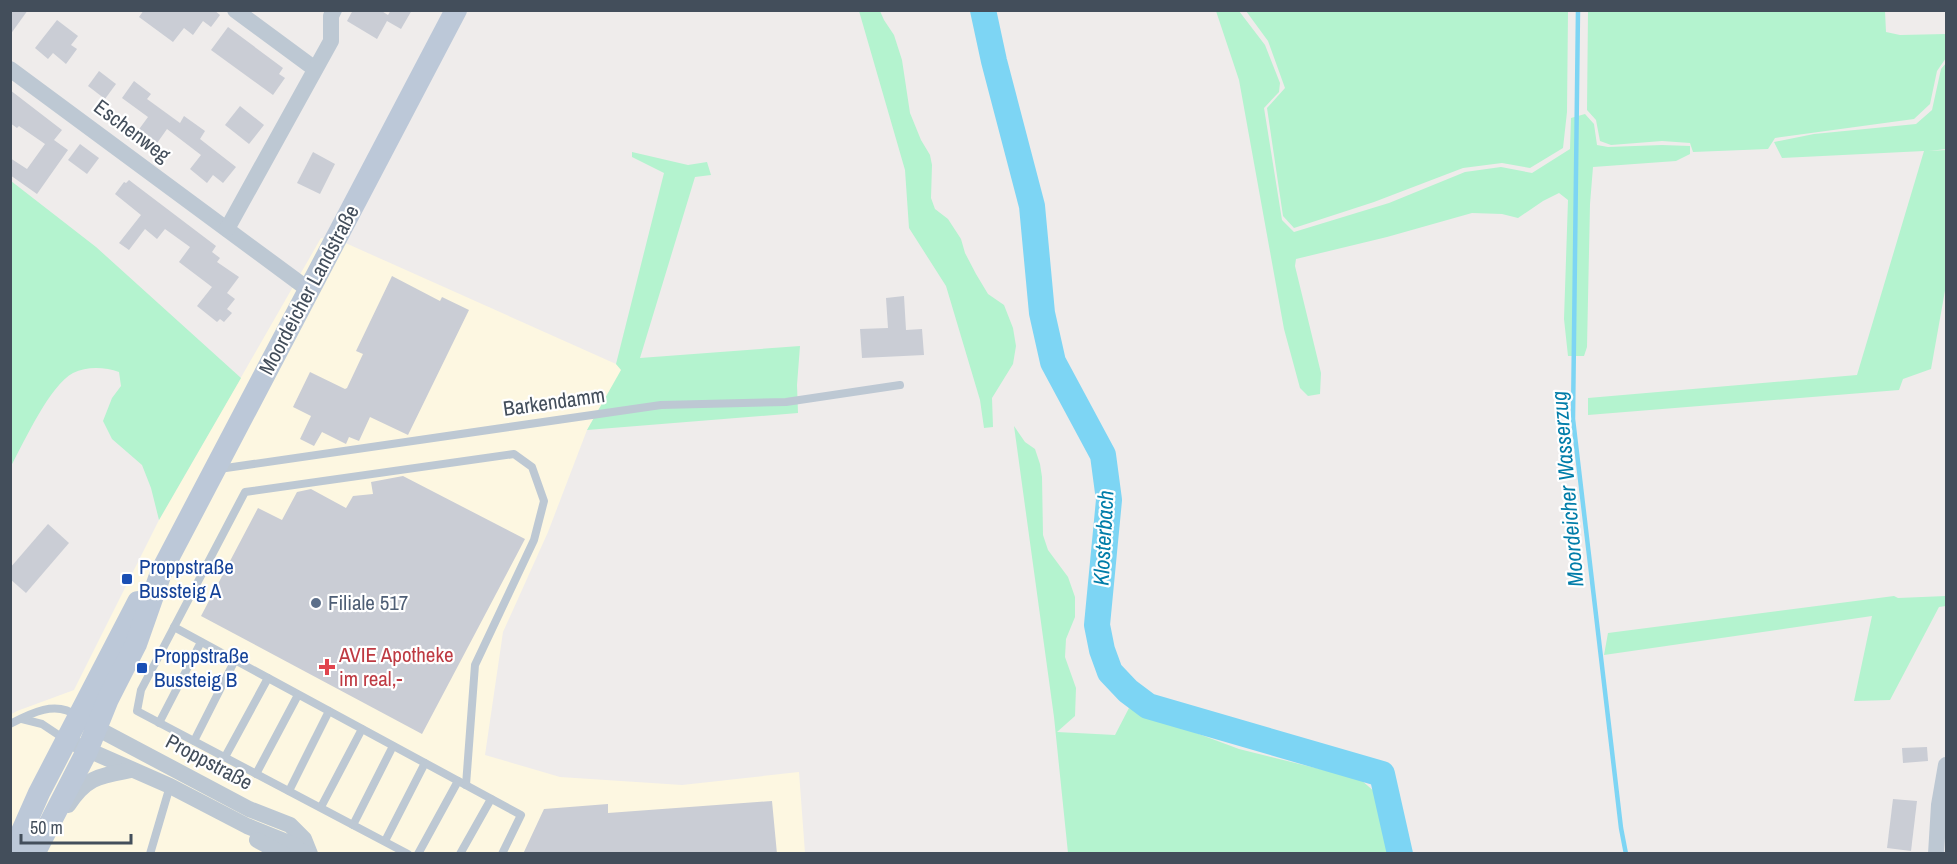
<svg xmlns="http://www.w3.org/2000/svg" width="1957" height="864" viewBox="0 0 1957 864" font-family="'Archivo Narrow',sans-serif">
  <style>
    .commercial { fill: #fdf7e1 }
    .green { fill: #b4f3cf }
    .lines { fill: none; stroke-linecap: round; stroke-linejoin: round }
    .stream { stroke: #7dd5f4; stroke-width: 4.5 }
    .river { stroke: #7dd5f4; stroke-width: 26 }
    .building { fill: #cacdd5 }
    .service { stroke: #bdc8d3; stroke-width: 8 }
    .minor { stroke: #bdc8d3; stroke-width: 16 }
    .secondary { stroke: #bcc8d8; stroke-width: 22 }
    .transit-dot { fill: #1a4fb4; stroke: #fff; stroke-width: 2 }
    .service-dot { fill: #5c6f8a; stroke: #fff; stroke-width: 2 }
    .health-dot { fill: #e0444e; stroke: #fff; stroke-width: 2 }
    .labels { text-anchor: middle; stroke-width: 4.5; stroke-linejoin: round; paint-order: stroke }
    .street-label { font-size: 21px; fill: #434e5b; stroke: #fff }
    .transit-label { font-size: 21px; fill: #164399; stroke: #fff; text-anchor: start }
    .service-label { font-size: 21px; fill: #4e5e75; stroke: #fff; text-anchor: start }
    .health-label { font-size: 21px; fill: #be3a42; stroke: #fff; text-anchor: start }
    .water-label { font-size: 22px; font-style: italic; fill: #017da9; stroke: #fff }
  </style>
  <rect width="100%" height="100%" fill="#efeceb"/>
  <path class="commercial" d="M 321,238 L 341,241 L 616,364 L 622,370 L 587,430 L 548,532 L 503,632 L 485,755 L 560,777 L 682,785 L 799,772 L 805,853 L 11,853 L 10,715 L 17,711 L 74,690 L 159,520 Z"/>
  <g class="green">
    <path d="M 859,11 L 880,11 L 884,20 L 894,35 L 902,60 L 910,113 L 921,140 L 930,155 L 932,165 L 931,198 L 935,209 L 948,219 L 961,239 L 965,253 L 976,274 L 988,294 L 1004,305 L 1013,328 L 1016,346 L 1013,364 L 992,398 L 993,427 L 984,428 L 980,400 L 946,286 L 909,228 L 905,170 Z"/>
    <path d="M 1216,11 L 1239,11 L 1265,45 L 1280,83 L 1279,92 L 1264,108 L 1282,220 L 1294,232 L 1389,203 L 1465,172 L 1501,167 L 1532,173 L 1570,149 L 1571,118 L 1585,114 L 1594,124 L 1597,145 L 1608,147 L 1662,145 L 1690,146 L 1690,154 L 1676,161 L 1593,167 L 1590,204 L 1587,347 L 1584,356 L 1568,356 L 1564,319 L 1568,200 L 1559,193 L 1543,201 L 1518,218 L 1502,214 L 1472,213 L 1387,237 L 1296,259 L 1295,266 L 1321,373 L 1320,394 L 1308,396 L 1300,388 L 1284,329 L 1239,80 Z"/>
    <path d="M 1246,11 L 1568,11 L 1567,112 L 1563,148 L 1530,168 L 1502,163 L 1463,168 L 1374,202 L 1294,228 L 1283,216 L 1267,108 L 1285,88 L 1268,41 Z"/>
    <path d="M 1588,11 L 1885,11 L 1886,32 L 1900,35 L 1946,34 L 1946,58 L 1937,71 L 1930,104 L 1914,119 L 1775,138 L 1768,149 L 1693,152 L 1690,143 L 1662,141 L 1611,145 L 1600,141 L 1596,120 L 1587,110 Z"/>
    <path d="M 1946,63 L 1946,149 L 1929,151 L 1946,150 L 1946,285 L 1931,369 L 1903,379 L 1899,390 L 1588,415 L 1588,398 L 1857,375 L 1924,151 L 1782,158 L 1774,142 L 1814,134 L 1916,124 L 1932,110 L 1941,69 Z"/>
    <path d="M 632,152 L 688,165 L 707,162 L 711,175 L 695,177 L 640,358 L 800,346 L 797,385 L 798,413 L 587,430 L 621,370 L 616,364 L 664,173 L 632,157 Z"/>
    <path d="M 11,181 L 96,247 L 241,378 L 159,520 L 151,488 L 142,465 L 112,439 L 103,421 L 112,398 L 121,386 L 119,372 C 105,367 87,366 73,373 C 50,385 24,442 11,466 Z"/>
    <path d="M 1014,426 L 1025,442 L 1035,449 L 1040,464 L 1042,477 L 1043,535 L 1048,550 L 1068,577 L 1075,597 L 1075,617 L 1066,639 L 1065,657 L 1076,688 L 1075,716 L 1057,732 L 1115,735 L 1129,708 L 1239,749 L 1360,779 L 1376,793 L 1383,834 L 1389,853 L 1068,853 L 1054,717 Z"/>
    <path d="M 1894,596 L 1898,598 L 1946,596 L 1946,606 L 1939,607 L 1890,700 L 1854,701 L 1872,616 L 1604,655 L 1608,633 Z"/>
  </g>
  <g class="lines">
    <path class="stream" d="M 1578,10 L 1573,419 L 1621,828 L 1626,854"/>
    <path class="river" d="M 983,10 L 994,61 L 1032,206 L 1042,313 L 1053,362 L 1103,455 L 1109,500 L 1097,625 L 1102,650 L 1110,672 L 1128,691 L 1148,706 L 1382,774 L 1400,854"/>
  </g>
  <g class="building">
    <path d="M 10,10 L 28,10 L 10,35 Z"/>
    <path d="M 144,10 L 214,10 L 220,15 L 211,27 L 203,21 L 193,35 L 184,28 L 173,42 L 139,17 Z"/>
    <path d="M 353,10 L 380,10 L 388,15 L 391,10 L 412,10 L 401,29 L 387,21 L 377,39 L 347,21 Z"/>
    <path d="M 57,20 L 78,36 L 71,45 L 77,49 L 66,64 L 53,53 L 48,59 L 35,48 Z"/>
    <path d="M 228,27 L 283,68 L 279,74 L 285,78 L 273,95 L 211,50 Z"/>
    <path d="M 99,71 L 116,84 L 105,99 L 88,86 Z"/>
    <path d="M 134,81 L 151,94 L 147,99 L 180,123 L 184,116 L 205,131 L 200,139 L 236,167 L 223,183 L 213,175 L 207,183 L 190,169 L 201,155 L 167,129 L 155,146 L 137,132 L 148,117 L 122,98 Z"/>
    <path d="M 10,90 L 62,130 L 54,140 L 68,150 L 37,194 L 10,175 L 10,158 L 27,169 L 45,144 L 19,126 L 17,128 L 10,123 Z"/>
    <path d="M 240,106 L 264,125 L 249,144 L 225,125 Z"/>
    <path d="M 80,144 L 99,158 L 87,174 L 68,160 Z"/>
    <path d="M 313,152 L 335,164 L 320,194 L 297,183 Z"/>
    <path d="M 129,180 L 216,246 L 212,252 L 220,258 L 217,262 L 239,277 L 227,293 L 235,299 L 227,309 L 232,313 L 224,322 L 220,319 L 217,322 L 197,306 L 212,287 L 179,262 L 190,247 L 165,229 L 157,239 L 145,229 L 129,250 L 119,243 L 141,215 L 115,194 L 124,182 L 126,183 Z"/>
    <path d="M 392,276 L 440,301 L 442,297 L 469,310 L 408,435 L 370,417 L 359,441 L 349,437 L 346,444 L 322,432 L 314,446 L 300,439 L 311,416 L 293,407 L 310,372 L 345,389 L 347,388 L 363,354 L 356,351 Z"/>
    <path d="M 904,296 L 906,330 L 922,329 L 924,355 L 862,358 L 860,329 L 888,328 L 886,298 Z"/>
    <path d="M 403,476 L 525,539 L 422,734 L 201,616 L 258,508 L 282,520 L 297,492 L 311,489 L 346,508 L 353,496 L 373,494 L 371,482 Z"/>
    <path d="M 48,524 L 69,543 L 26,593 L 10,579 L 10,568 Z"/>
    <path d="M 1927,747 L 1928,761 L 1903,763 L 1902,748 Z"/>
    <path d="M 1893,799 L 1917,801 L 1911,851 L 1887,848 Z"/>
    <path d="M 772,801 L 777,854 L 523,854 L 544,809 L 608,804 L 608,813 Z"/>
  </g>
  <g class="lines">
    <g class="service">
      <path d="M 219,469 L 661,405 L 786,402 L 900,385"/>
      <path d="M 174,627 L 521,815 L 502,854"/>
      <path d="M 22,719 L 42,724 L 66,740"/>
      <path d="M 159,723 L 201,642"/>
      <path d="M 10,724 C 31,713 56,700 77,716"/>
      <path d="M 194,741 L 235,660"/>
      <path d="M 225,757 L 268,678"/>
      <path d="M 256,774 L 298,695"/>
      <path d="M 289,791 L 329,711"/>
      <path d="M 321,807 L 362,729"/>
      <path d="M 353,825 L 393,746"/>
      <path d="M 385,841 L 425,763"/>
      <path d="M 150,854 L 170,786"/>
      <path d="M 408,854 L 137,711 L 141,690 L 245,492 L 514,454 L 532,467 L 544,501 L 534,540 L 475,665 L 466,785"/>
      <path d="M 418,854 L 458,781"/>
      <path d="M 460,854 L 491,799"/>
    </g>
    <g class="minor">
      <path d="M 235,10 L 315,69"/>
      <path d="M 10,69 L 309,290"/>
      <path d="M 227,229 L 331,41 L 331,16 L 334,10"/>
      <path d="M 87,723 L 249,809 L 290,825 L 304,839 L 310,854"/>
      <path d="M 79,746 L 170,786 L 247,826 L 294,845 L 300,851 L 309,854"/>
      <path d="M 68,805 C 87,776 100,776 132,770"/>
      <path d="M 257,840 L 283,854"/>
      <path d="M 1936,854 L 1939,805 L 1946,765"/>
    </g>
    <g class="secondary">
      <path d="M 12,854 L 39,793 L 138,602"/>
      <path d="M 34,854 L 87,751 L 108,699 L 136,644 L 162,570 L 456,10"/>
    </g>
  </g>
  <g class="transit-dot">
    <rect x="121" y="573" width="12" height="12" rx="3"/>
    <rect x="136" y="662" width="12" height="12" rx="3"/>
  </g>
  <circle class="service-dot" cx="316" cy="603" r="6"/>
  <path class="health-dot" d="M324 658h6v6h6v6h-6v6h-6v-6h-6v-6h6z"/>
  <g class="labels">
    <g class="street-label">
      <text transform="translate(132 131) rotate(37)" y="7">Eschenweg</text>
      <text transform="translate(309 290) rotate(-62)" y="7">Moordeicher Landstraße</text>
      <text transform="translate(554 402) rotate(-8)" y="7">Barkendamm</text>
      <text transform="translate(209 762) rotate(28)" y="7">Proppstraße</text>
    </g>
    <g class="transit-label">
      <text x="139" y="574">Proppstraße<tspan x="139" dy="24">Bussteig A</tspan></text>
      <text x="154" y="663">Proppstraße<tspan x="154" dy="24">Bussteig B</tspan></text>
    </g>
    <g class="service-label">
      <text x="328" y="610">Filiale 517</text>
    </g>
    <g class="health-label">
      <text x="339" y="662">AVIE Apotheke<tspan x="339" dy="24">im real,-</tspan></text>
    </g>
    <g class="water-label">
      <text transform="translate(1567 489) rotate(-95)" y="8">Moordeicher Wasserzug</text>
      <text transform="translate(1103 538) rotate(-87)" y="8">Klosterbach</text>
    </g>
  </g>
  <rect width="1957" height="864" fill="none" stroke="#434e5b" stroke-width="24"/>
  <path d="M21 834v9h110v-9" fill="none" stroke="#434e5b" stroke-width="3"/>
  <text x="30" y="834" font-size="18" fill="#434e5b" stroke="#ffffff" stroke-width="4.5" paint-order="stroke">50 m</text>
</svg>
